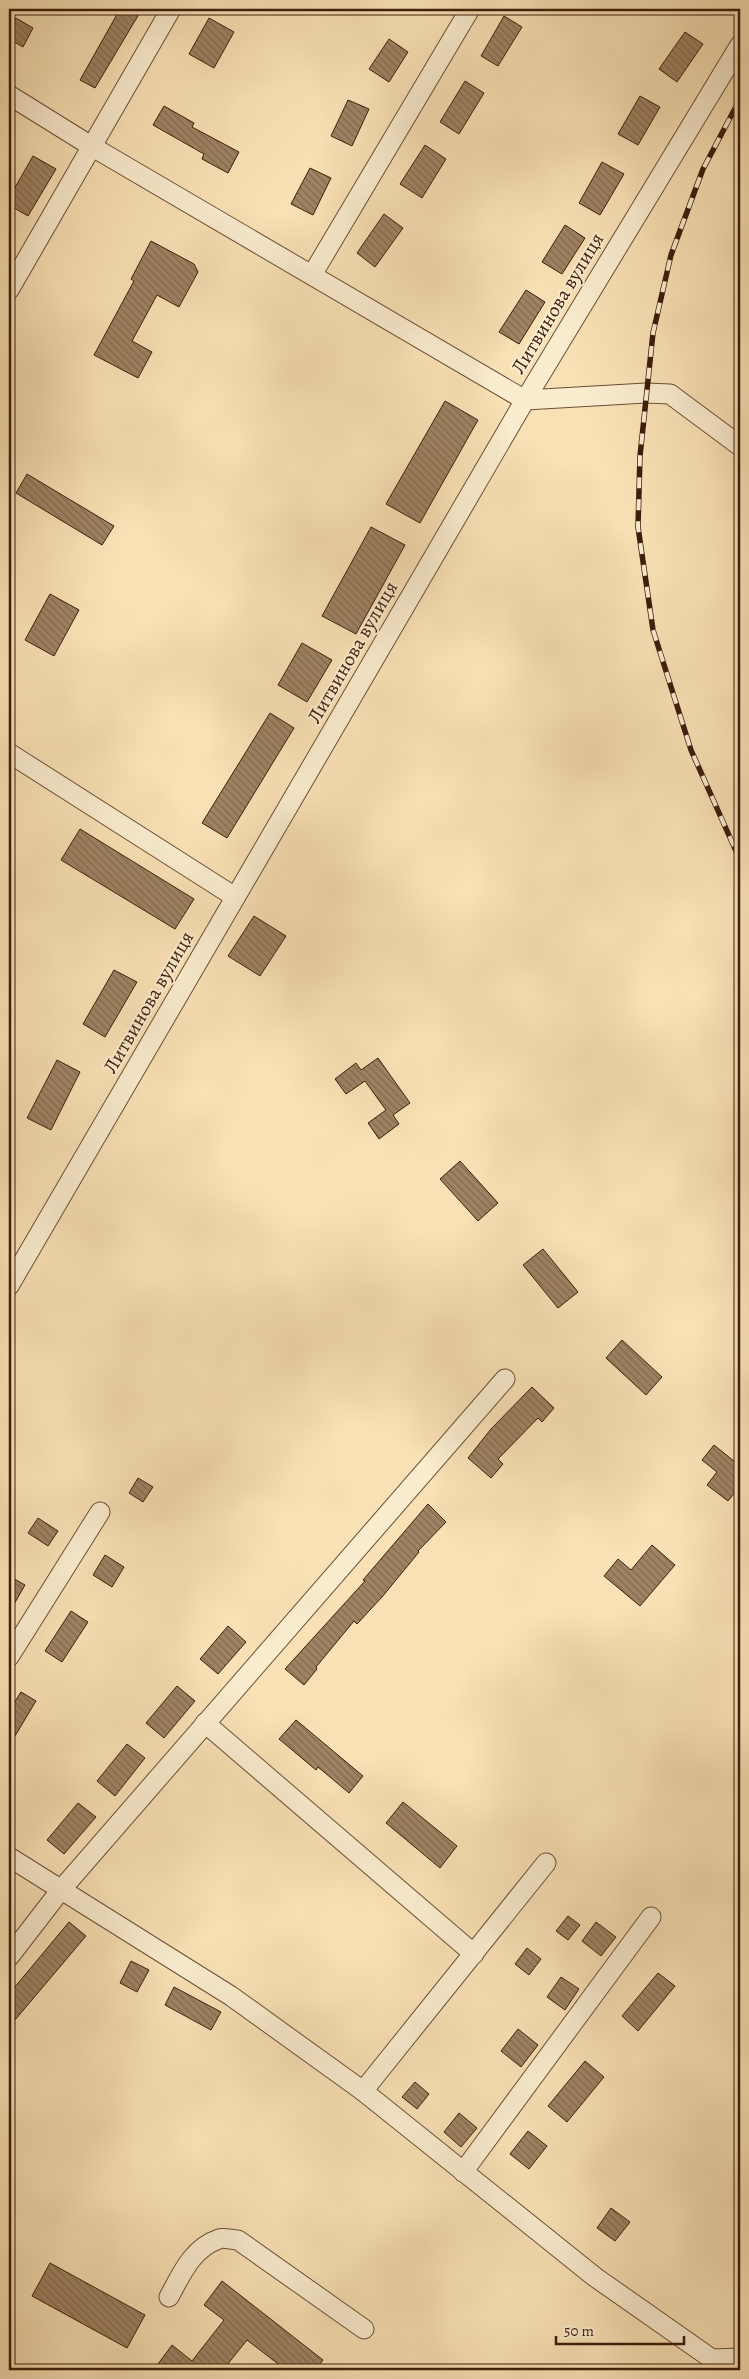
<svg xmlns="http://www.w3.org/2000/svg" width="749" height="2379" viewBox="0 0 749 2379" font-family="Alegreya,serif">
  <style>
    .building { fill: url(#building-back-hatch); stroke: #3e1d0b }
    .lines { fill: none; stroke-linecap: round; stroke-linejoin: round }
    .minor-casing { stroke: #6c4e36; stroke-width: 21 }
    .minor { stroke: #faeccf; stroke-width: 19 }
    .rail-casing { stroke: #3e1d0b; stroke-width: 5.5 }
    .rail { stroke: #faeccf; stroke-width: 4; stroke-dasharray: 11; stroke-linecap: butt }
    .labels { text-anchor: middle; stroke-width: 4; stroke-linejoin: round; paint-order: stroke }
    .street-label { font-size: 20px; fill: #3e1d0b; stroke: #faeccf }
  </style>
  <defs>
    <pattern id="building-back-hatch" width="6" height="6" patternUnits="userSpaceOnUse" patternTransform="scale(1.25)"><rect width="6" height="6" fill="#9f8363"/><path d="M-1 5l2 2M0 0l6 6M5-1l2 2" fill="none" stroke="#836b50"/></pattern>
  </defs>
  <rect width="100%" height="100%" fill="#f8e1b5"/>
  <filter id="stains"><feTurbulence type="fractalNoise" baseFrequency=".004" numOctaves="4"/><feColorMatrix values="0 0 0 0 .2 0 0 0 0 .09 0 0 0 0 .02 0 0 0 .5 -.17"/></filter>
  <radialGradient id="worn" r=".72"><stop offset=".6" stop-color="#630" stop-opacity="0"/><stop offset="1" stop-color="#630" stop-opacity=".3"/></radialGradient>
  <g class="building">
    <path d="M 120,9 L 142,9 L 95,88 L 80,80 Z"/>
    <path d="M 504,16 L 522,27 L 498,66 L 481,56 Z"/>
    <path d="M 16,18 L 33,28 L 23,47 L 9,39 L 9,31 Z"/>
    <path d="M 209,18 L 234,32 L 214,68 L 189,54 Z"/>
    <path d="M 685,32 L 703,44 L 677,82 L 659,69 Z"/>
    <path d="M 389,39 L 408,52 L 389,82 L 369,69 Z"/>
    <path d="M 465,81 L 484,93 L 459,134 L 440,122 Z"/>
    <path d="M 640,96 L 660,107 L 638,145 L 618,134 Z"/>
    <path d="M 348,100 L 369,109 L 352,146 L 331,136 Z"/>
    <path d="M 164,106 L 194,123 L 192,127 L 239,152 L 228,173 L 202,159 L 204,154 L 153,125 Z"/>
    <path d="M 425,145 L 446,159 L 422,198 L 400,184 Z"/>
    <path d="M 33,156 L 56,169 L 28,216 L 9,205 L 9,198 Z"/>
    <path d="M 602,162 L 624,174 L 600,215 L 579,203 Z"/>
    <path d="M 310,168 L 331,178 L 313,215 L 291,204 Z"/>
    <path d="M 384,214 L 403,228 L 375,267 L 357,253 Z"/>
    <path d="M 565,225 L 585,238 L 562,274 L 542,262 Z"/>
    <path d="M 151,241 L 194,264 L 198,272 L 179,307 L 157,295 L 132,341 L 152,352 L 138,378 L 94,355 L 134,281 L 131,279 Z"/>
    <path d="M 526,290 L 545,302 L 519,344 L 499,332 Z"/>
    <path d="M 445,401 L 478,420 L 420,523 L 386,504 Z"/>
    <path d="M 27,474 L 114,526 L 102,545 L 16,493 Z"/>
    <path d="M 371,527 L 405,545 L 356,634 L 322,616 Z"/>
    <path d="M 50,594 L 79,610 L 54,656 L 25,640 Z"/>
    <path d="M 302,643 L 332,660 L 307,702 L 278,685 Z"/>
    <path d="M 270,713 L 294,728 L 227,838 L 202,823 Z"/>
    <path d="M 80,829 L 194,899 L 175,929 L 61,860 Z"/>
    <path d="M 254,916 L 286,936 L 260,976 L 228,956 Z"/>
    <path d="M 114,970 L 137,982 L 105,1037 L 83,1024 Z"/>
    <path d="M 378,1058 L 410,1103 L 393,1115 L 399,1124 L 379,1139 L 368,1123 L 386,1110 L 365,1081 L 346,1094 L 335,1079 L 356,1063 L 361,1070 Z"/>
    <path d="M 57,1060 L 80,1072 L 51,1130 L 27,1118 Z"/>
    <path d="M 460,1161 L 498,1203 L 478,1221 L 440,1179 Z"/>
    <path d="M 543,1249 L 578,1292 L 558,1308 L 523,1265 Z"/>
    <path d="M 622,1340 L 662,1377 L 646,1395 L 606,1358 Z"/>
    <path d="M 532,1387 L 554,1408 L 542,1422 L 538,1418 L 498,1459 L 503,1464 L 491,1478 L 468,1458 L 491,1429 Z"/>
    <path d="M 714,1445 L 740,1466 L 740,1486 L 728,1501 L 707,1485 L 717,1472 L 702,1460 Z"/>
    <path d="M 138,1478 L 153,1487 L 143,1502 L 129,1493 Z"/>
    <path d="M 428,1504 L 446,1522 L 418,1551 L 419,1552 L 382,1597 L 357,1624 L 354,1621 L 316,1667 L 317,1669 L 304,1685 L 285,1669 L 365,1581 L 363,1580 Z"/>
    <path d="M 38,1518 L 58,1531 L 48,1546 L 28,1533 Z"/>
    <path d="M 652,1545 L 675,1565 L 640,1606 L 604,1576 L 618,1559 L 631,1570 Z"/>
    <path d="M 105,1555 L 124,1567 L 112,1587 L 93,1575 Z"/>
    <path d="M 9,1576 L 25,1585 L 9,1613 Z"/>
    <path d="M 71,1611 L 88,1622 L 62,1662 L 45,1651 Z"/>
    <path d="M 228,1626 L 246,1642 L 218,1674 L 200,1659 Z"/>
    <path d="M 177,1686 L 195,1701 L 164,1738 L 146,1723 Z"/>
    <path d="M 21,1692 L 36,1701 L 9,1746 L 9,1711 Z"/>
    <path d="M 296,1720 L 363,1776 L 349,1793 L 318,1767 L 316,1770 L 279,1739 Z"/>
    <path d="M 127,1744 L 145,1758 L 115,1796 L 97,1781 Z"/>
    <path d="M 403,1802 L 457,1846 L 440,1868 L 386,1823 Z"/>
    <path d="M 78,1803 L 96,1817 L 64,1854 L 47,1840 Z"/>
    <path d="M 568,1916 L 580,1925 L 568,1940 L 556,1931 Z"/>
    <path d="M 69,1922 L 86,1936 L 9,2027 L 9,1994 Z"/>
    <path d="M 596,1922 L 616,1937 L 601,1956 L 582,1941 Z"/>
    <path d="M 527,1948 L 541,1959 L 529,1975 L 515,1964 Z"/>
    <path d="M 131,1961 L 149,1970 L 137,1992 L 120,1983 Z"/>
    <path d="M 658,1973 L 675,1986 L 638,2031 L 622,2016 Z"/>
    <path d="M 561,1977 L 579,1989 L 565,2010 L 547,1997 Z"/>
    <path d="M 174,1987 L 221,2012 L 211,2030 L 165,2005 Z"/>
    <path d="M 518,2029 L 538,2045 L 521,2067 L 501,2051 Z"/>
    <path d="M 585,2061 L 604,2077 L 567,2122 L 548,2106 Z"/>
    <path d="M 415,2082 L 429,2094 L 417,2109 L 402,2097 Z"/>
    <path d="M 459,2113 L 477,2128 L 461,2147 L 444,2132 Z"/>
    <path d="M 528,2131 L 547,2146 L 529,2169 L 510,2154 Z"/>
    <path d="M 611,2208 L 630,2222 L 615,2241 L 597,2228 Z"/>
    <path d="M 50,2263 L 145,2315 L 127,2348 L 32,2296 Z"/>
    <path d="M 222,2281 L 323,2360 L 315,2370 L 286,2370 L 247,2340 L 223,2370 L 166,2370 L 158,2364 L 172,2345 L 192,2361 L 224,2320 L 204,2305 Z"/>
  </g>
  <g class="lines">
    <g class="minor-casing">
      <g id="minor">
        <path d="M 9,95 L 91,146 L 525,400 L 646,393 L 670,394 L 740,446"/>
        <path d="M 312,275 L 470,9"/>
        <path d="M 9,290 L 171,9"/>
        <path d="M 9,753 L 235,897"/>
        <path d="M 9,1286 L 525,400 L 740,45"/>
        <path d="M 9,1657 L 100,1512"/>
        <path d="M 205,1723 L 474,1954"/>
        <path d="M 9,1857 L 231,1996 L 363,2091 L 595,2277 L 712,2359 L 740,2358"/>
        <path d="M 9,1957 L 60,1891 L 505,1379"/>
        <path d="M 363,2091 L 546,1863"/>
        <path d="M 463,2172 L 651,1917"/>
        <path d="M 169,2297 C 181,2275 192,2248 219,2239 C 224,2237 232,2240 238,2240 L 364,2329"/>
      </g>
    </g>
    <use href="#minor" class="minor"/>
    <g class="rail-casing">
      <path id="rail" d="M 740,99 L 703,169 L 671,255 L 653,333 L 640,456 L 638,527 L 653,630 L 691,750 L 740,860"/>
    </g>
    <use href="#rail" class="rail"/>
  </g>
  <g class="labels">
    <g class="street-label">
      <text transform="translate(557 303) rotate(-59)" y="7">Литвинова вулиця</text>
      <text transform="translate(352 652) rotate(-60)" y="7">Литвинова вулиця</text>
      <text transform="translate(148 1002) rotate(-60)" y="7">Литвинова вулиця</text>
    </g>
  </g>
  <rect width="749" height="2379" fill="none" stroke="#f8e1b5" stroke-width="30"/>
  <rect x="10" y="10" width="729" height="2359" fill="none" stroke="#3e1d0b" stroke-width="2.5"/>
  <rect x="15" y="15" width="719" height="2349" fill="none" stroke="#3e1d0b"/>
  <path d="M556 2336v8h128v-8" fill="none" stroke="#3e1d0b" stroke-width="2.5"/>
  <text x="564" y="2336" font-size="15" fill="#3e1d0b" stroke="#faeccf" stroke-width="4" paint-order="stroke">50 m</text>
  <rect width="100%" height="100%" filter="url(#stains)"/>
  <rect width="100%" height="100%" fill="url(#worn)"/>
</svg>
